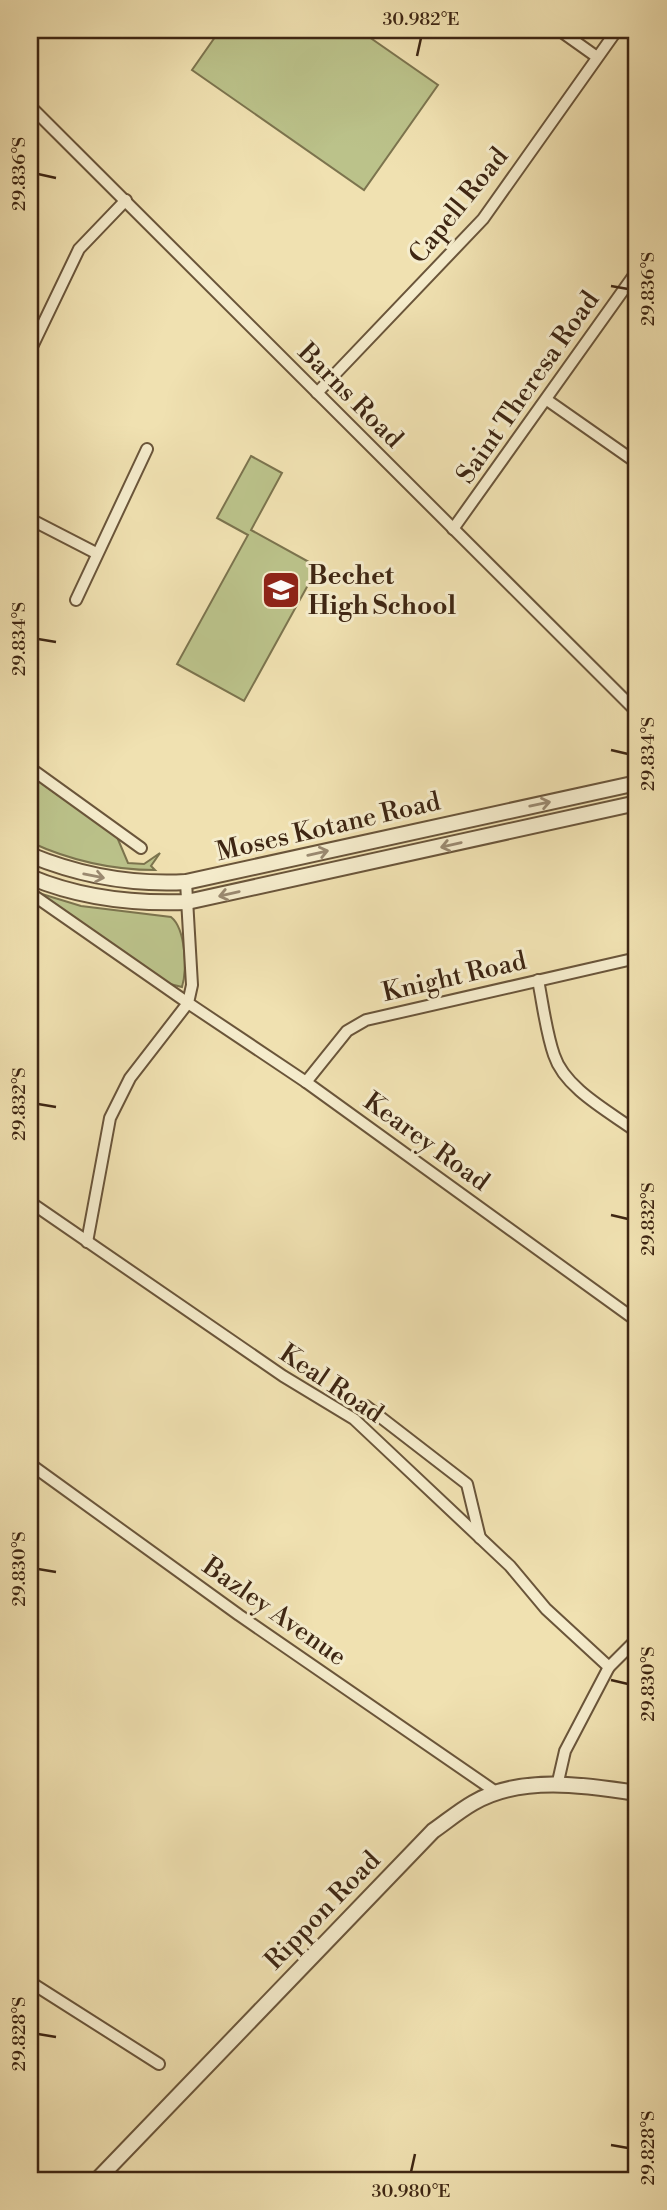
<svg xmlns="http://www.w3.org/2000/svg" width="667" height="2210" viewBox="0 0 667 2210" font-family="'Libre Bodoni',serif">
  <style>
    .green { fill: #bbc28a; stroke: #7c744e; stroke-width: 2 }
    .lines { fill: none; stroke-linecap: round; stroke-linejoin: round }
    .minor-casing { stroke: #6a553a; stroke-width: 14 }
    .tertiary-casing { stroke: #6a553a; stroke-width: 18 }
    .minor { stroke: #f5eccc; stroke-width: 10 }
    .tertiary { stroke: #f5eccc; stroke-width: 14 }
    .oneway { stroke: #9a8970 }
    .ticks { fill: none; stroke: #3e2613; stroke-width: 2.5 }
    .labels { text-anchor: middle; stroke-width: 6; stroke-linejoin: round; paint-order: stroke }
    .street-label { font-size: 26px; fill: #3e2613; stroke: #f5eccc }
    .poi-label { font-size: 26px; font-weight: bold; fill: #3e2613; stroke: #f5eccc; text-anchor: start }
    .neatline { fill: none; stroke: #3e2613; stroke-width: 2.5 }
    .ticks-label { font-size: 18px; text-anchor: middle; fill: #3e2613 }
  </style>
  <rect width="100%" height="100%" fill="#f0e1b1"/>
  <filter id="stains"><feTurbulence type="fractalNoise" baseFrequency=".00286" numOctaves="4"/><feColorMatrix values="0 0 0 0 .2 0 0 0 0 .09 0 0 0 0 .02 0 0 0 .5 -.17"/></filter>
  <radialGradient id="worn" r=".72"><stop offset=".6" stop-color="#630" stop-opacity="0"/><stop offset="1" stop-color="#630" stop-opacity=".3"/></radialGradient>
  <g class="green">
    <path d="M 220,30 L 359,30 L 438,85 L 364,190 L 192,70 Z"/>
    <path d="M 251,456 L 282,473 L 251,530 L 318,567 L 244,701 L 177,664 L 248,535 L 217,518 Z"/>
    <path d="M 30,775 L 117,837 L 128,863 L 144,864 L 160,853 L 151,866 L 155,870 C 112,870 69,860 30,842 Z"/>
    <path d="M 32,891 L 81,906 L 171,917 C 186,929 187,970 182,987 L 170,984 Z"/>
  </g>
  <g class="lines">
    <g class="minor-casing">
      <g id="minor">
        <path d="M 559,30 L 597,57"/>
        <path d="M 30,106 L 636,711 L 637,717"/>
        <path d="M 30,351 L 79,249 L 126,200"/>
        <path d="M 317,393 L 483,219 L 617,30"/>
        <path d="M 547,400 L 637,463"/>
        <path d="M 30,519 L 96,553"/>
        <path d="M 453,529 L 637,271"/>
        <path d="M 76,600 L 147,449"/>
        <path d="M 30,768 L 141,848"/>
        <path d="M 186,882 L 192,985 L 188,1003 L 306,1082 L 637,1321"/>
        <path d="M 30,893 L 188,1003 L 130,1078 L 110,1118 L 87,1242"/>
        <path d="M 538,980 C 543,1005 546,1032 554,1055 C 565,1089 610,1112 637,1132"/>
        <path d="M 306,1082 L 347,1031 L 366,1020 L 637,958"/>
        <path d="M 30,1202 L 283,1376 L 354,1419 L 510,1566 L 546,1609 L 609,1667"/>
        <path d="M 366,1406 L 467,1484 L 480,1538"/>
        <path d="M 30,1464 L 239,1615 L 496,1792"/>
        <path d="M 557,1786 L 565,1751 L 609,1667 L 637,1639"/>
        <path d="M 30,1982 L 159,2064"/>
      </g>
    </g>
    <g class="tertiary-casing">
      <g id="tertiary">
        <path d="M 30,855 C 81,876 131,885 186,882 L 637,783"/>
        <path d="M 30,877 C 80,898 133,904 187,902 L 637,803"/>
        <path d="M 97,2180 L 433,1831 C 446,1822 459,1811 473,1803 C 520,1775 585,1785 637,1793"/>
      </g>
    </g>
    <use href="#minor" class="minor"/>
    <use href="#tertiary" class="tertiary"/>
  </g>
  <defs><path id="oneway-shaft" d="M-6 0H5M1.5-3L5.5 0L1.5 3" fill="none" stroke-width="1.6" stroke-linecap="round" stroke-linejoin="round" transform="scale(1.75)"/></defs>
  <g class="oneway">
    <use href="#oneway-shaft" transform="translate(540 804) rotate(-12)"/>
    <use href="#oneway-shaft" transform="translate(451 845) rotate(167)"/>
    <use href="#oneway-shaft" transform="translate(318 853) rotate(-13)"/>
    <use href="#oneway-shaft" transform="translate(94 876) rotate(11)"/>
    <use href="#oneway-shaft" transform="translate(229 894) rotate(167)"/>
  </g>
  <path class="ticks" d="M 417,56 L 421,38M 38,174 L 56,178M 611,286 L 628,289M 38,639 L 56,642M 611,750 L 628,754M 38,1104 L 56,1107M 611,1215 L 628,1219M 38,1569 L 56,1572M 611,1680 L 628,1684M 38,2034 L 56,2037M 611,2145 L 628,2148M 411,2172 L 415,2154"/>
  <defs>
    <g id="school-square" transform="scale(2.0125)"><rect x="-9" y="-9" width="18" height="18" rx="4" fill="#8f2418" stroke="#f5eccc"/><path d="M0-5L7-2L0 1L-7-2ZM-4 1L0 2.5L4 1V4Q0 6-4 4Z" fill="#fff"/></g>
  </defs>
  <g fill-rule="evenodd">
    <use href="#school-square" x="281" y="590"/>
  </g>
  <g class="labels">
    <g class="street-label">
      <text transform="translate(458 205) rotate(-51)" y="9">Capell Road</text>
      <text transform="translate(527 387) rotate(-55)" y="9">Saint Theresa Road</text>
      <text transform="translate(351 395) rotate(45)" y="9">Barns Road</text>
      <text transform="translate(328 826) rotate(-13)" y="9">Moses Kotane Road</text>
      <text transform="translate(454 976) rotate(-13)" y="9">Knight Road</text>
      <text transform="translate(427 1141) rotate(36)" y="9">Kearey Road</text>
      <text transform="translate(332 1383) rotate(34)" y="9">Keal Road</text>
      <text transform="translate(275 1611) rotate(35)" y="9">Bazley Avenue</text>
      <text transform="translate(322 1910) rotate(-46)" y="9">Rippon Road</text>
    </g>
    <g class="poi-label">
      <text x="308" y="584">Bechet<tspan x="308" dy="30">High School</tspan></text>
    </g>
  </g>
  <rect width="667" height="2210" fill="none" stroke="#f0e1b1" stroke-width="77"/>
  <rect x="38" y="38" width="590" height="2134" class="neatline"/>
  <g class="ticks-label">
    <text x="421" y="25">30.982°E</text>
    <text transform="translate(19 174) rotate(-90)" y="6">29.836°S</text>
    <text transform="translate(648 289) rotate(-90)" y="6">29.836°S</text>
    <text transform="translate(19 639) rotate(-90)" y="6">29.834°S</text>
    <text transform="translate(648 754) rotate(-90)" y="6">29.834°S</text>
    <text transform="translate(19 1104) rotate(-90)" y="6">29.832°S</text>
    <text transform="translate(648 1219) rotate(-90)" y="6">29.832°S</text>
    <text transform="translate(19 1569) rotate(-90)" y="6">29.830°S</text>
    <text transform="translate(648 1684) rotate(-90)" y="6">29.830°S</text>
    <text transform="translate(19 2034) rotate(-90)" y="6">29.828°S</text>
    <text transform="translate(648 2148) rotate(-90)" y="6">29.828°S</text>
    <text x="411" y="2197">30.980°E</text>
  </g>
  <rect width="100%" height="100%" filter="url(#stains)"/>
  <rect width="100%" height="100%" fill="url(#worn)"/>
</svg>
